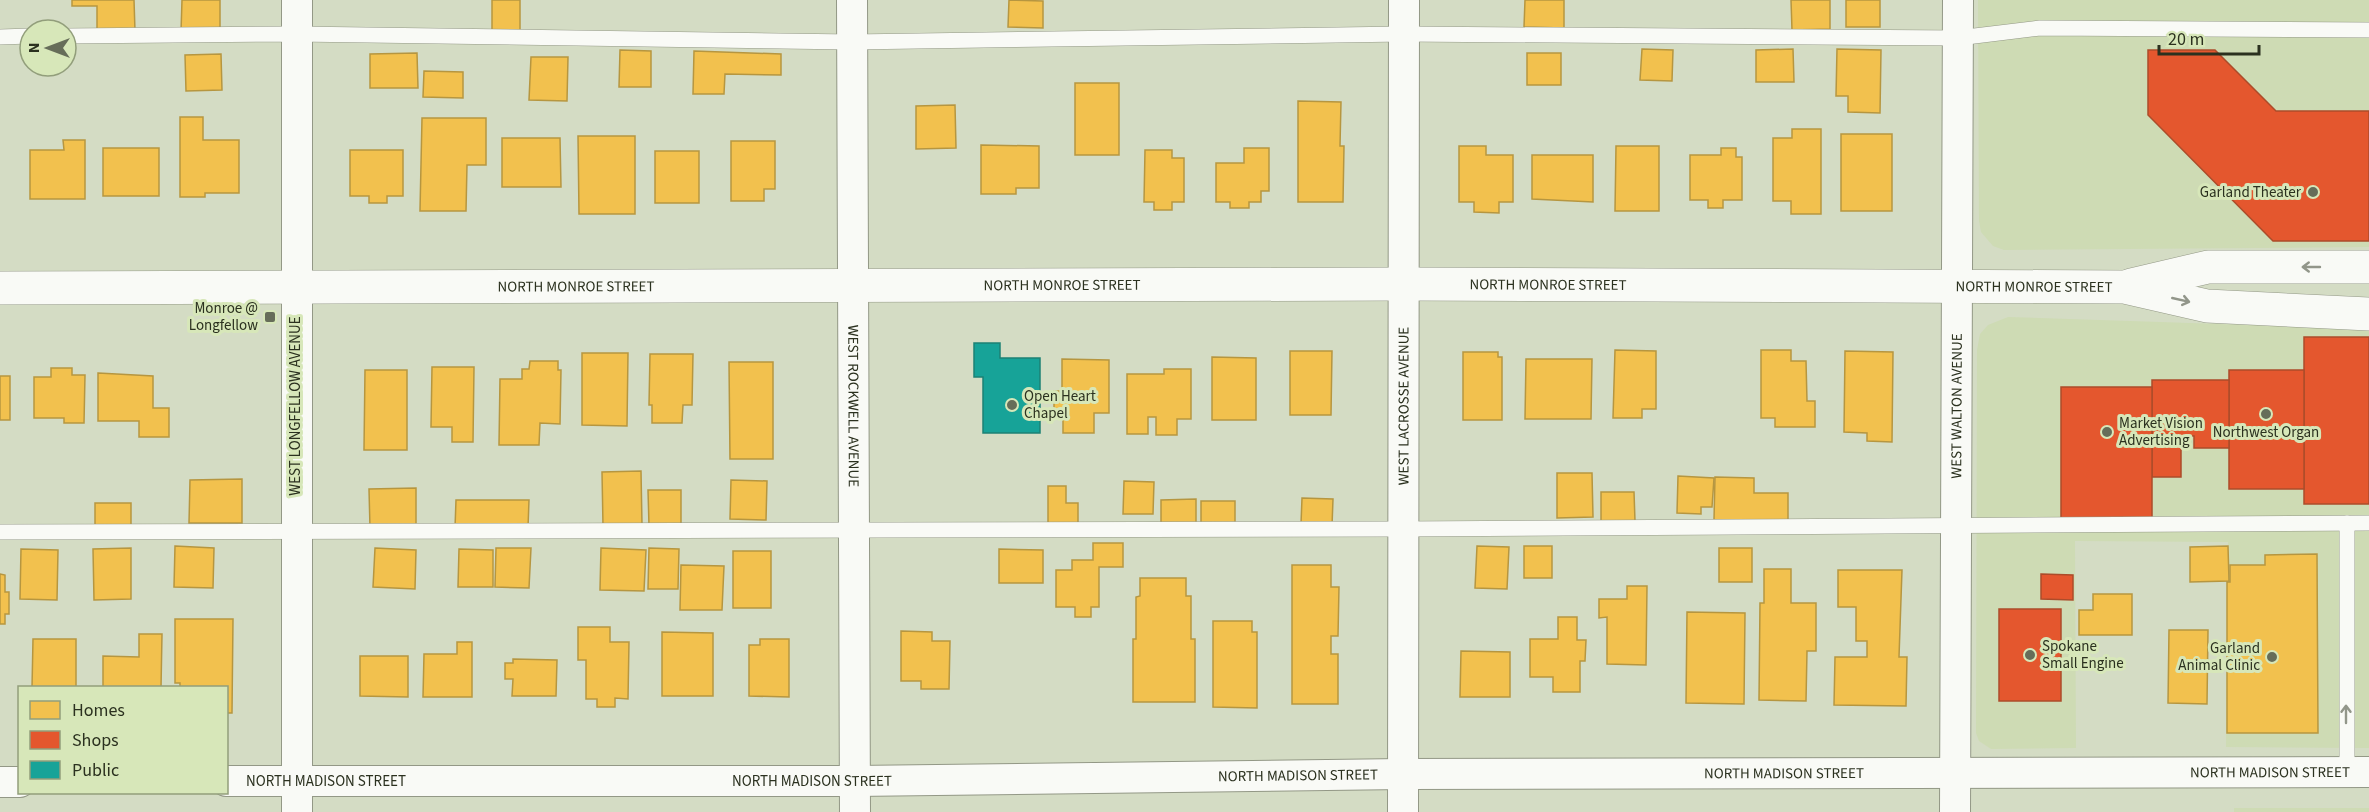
<svg xmlns="http://www.w3.org/2000/svg" width="2369" height="812" viewBox="0 0 2369 812" font-family="'Source Sans 3',sans-serif">
  <style>
    .built { fill: #cedbb4 }
    .homes { fill: #f2c14e; stroke: #b69640; stroke-width: 1.5 }
    .shops { fill: #e4572e; stroke: #ac4c2a; stroke-width: 1.5 }
    .public { fill: #17a398; stroke: #1d8174; stroke-width: 1.5 }
    .lines { fill: none; stroke-linecap: round; stroke-linejoin: round }
    .lane-casing { stroke: #939886; stroke-width: 16 }
    .street-casing { stroke: #939886; stroke-width: 32 }
    .secondary-casing { stroke: #939886; stroke-width: 34 }
    .lane { stroke: #f9faf6; stroke-width: 15 }
    .street { stroke: #f9faf6; stroke-width: 30 }
    .secondary { stroke: #f9faf6; stroke-width: 33 }
    .oneway { stroke: #92968a }
    .poi-dot { fill: #666d59; stroke: #d7e7b9; stroke-width: 2 }
    .labels { text-anchor: middle; stroke-width: 6; stroke-linejoin: round; paint-order: stroke }
    .poi-label { font-size: 15px; fill: #2b311f; stroke: #d7e7b9; text-anchor: end }
    .street-label { font-size: 15px; fill: #2b311f; stroke: #d7e7b9 }
  </style>
  <rect width="100%" height="100%" fill="#d4dcc4"/>
  <g class="built">
    <path d="M 1978,0 L 2369,0 L 2369,247 L 2004,250 L 1993,246 L 1981,232 L 1979,221 Z"/>
    <path d="M 2008,317 L 2369,329 L 2369,748 L 2226,747 L 2228,542 L 2075,541 L 2076,748 L 1991,749 L 1979,741 L 1976,733 L 1977,350 L 1980,334 L 1988,325 Z"/>
    <rect x="2234" y="808" width="135" height="4"/>
  </g>
  <g class="homes">
    <path d="M 72,0 L 134,0 L 135,31 L 97,32 L 97,6 L 72,6 Z"/>
    <path d="M 182,0 L 220,0 L 220,32 L 181,32 Z"/>
    <path d="M 492,0 L 520,0 L 520,33 L 492,32 Z"/>
    <path d="M 1009,0 L 1043,1 L 1043,28 L 1008,27 Z"/>
    <path d="M 1525,0 L 1564,0 L 1564,28 L 1524,27 Z"/>
    <path d="M 1791,0 L 1830,0 L 1830,29 L 1792,30 Z"/>
    <rect x="1846" y="0" width="34" height="27"/>
    <path d="M 1642,49 L 1673,50 L 1672,81 L 1640,80 Z"/>
    <path d="M 1793,49 L 1794,82 L 1756,82 L 1756,50 Z"/>
    <path d="M 1837,49 L 1881,50 L 1880,113 L 1848,112 L 1848,96 L 1836,96 Z"/>
    <path d="M 620,50 L 651,51 L 651,87 L 619,87 Z"/>
    <path d="M 694,51 L 781,54 L 781,75 L 725,74 L 724,94 L 693,94 Z"/>
    <path d="M 417,53 L 418,88 L 370,88 L 370,54 Z"/>
    <rect x="1527" y="53" width="34" height="32"/>
    <path d="M 221,54 L 222,90 L 186,91 L 185,55 Z"/>
    <path d="M 531,57 L 568,57 L 567,101 L 529,100 Z"/>
    <path d="M 424,71 L 463,72 L 463,98 L 423,97 Z"/>
    <rect x="1075" y="83" width="44" height="72"/>
    <path d="M 1298,101 L 1341,102 L 1340,146 L 1344,146 L 1343,202 L 1298,202 Z"/>
    <path d="M 955,105 L 956,148 L 916,149 L 916,106 Z"/>
    <path d="M 180,117 L 203,117 L 203,140 L 239,140 L 239,193 L 205,193 L 205,197 L 180,197 Z"/>
    <path d="M 422,118 L 486,118 L 486,165 L 467,165 L 466,211 L 420,211 Z"/>
    <path d="M 1792,129 L 1821,129 L 1821,214 L 1791,214 L 1791,201 L 1773,201 L 1773,138 L 1792,138 Z"/>
    <rect x="1841" y="134" width="51" height="77"/>
    <path d="M 578,136 L 635,136 L 635,214 L 579,214 Z"/>
    <path d="M 502,138 L 560,138 L 561,187 L 502,187 Z"/>
    <path d="M 63,140 L 85,140 L 85,199 L 30,199 L 30,150 L 64,150 Z"/>
    <path d="M 731,141 L 775,141 L 775,189 L 764,189 L 764,201 L 731,201 Z"/>
    <path d="M 981,145 L 1039,146 L 1039,188 L 1016,188 L 1016,194 L 981,194 Z"/>
    <path d="M 1459,146 L 1486,146 L 1486,155 L 1513,155 L 1513,202 L 1499,202 L 1499,213 L 1474,212 L 1474,202 L 1459,202 Z"/>
    <path d="M 1616,146 L 1659,146 L 1659,211 L 1615,211 Z"/>
    <rect x="103" y="148" width="56" height="48"/>
    <path d="M 1244,148 L 1269,148 L 1269,191 L 1261,191 L 1261,202 L 1249,202 L 1249,208 L 1230,208 L 1230,202 L 1216,202 L 1216,163 L 1244,163 Z"/>
    <path d="M 1721,148 L 1736,148 L 1736,157 L 1742,157 L 1742,200 L 1723,200 L 1723,208 L 1708,208 L 1708,200 L 1690,200 L 1690,155 L 1721,155 Z"/>
    <path d="M 350,150 L 403,150 L 403,196 L 387,196 L 387,203 L 369,203 L 369,196 L 350,196 Z"/>
    <path d="M 1145,150 L 1172,150 L 1172,158 L 1184,158 L 1184,202 L 1172,202 L 1172,210 L 1154,210 L 1154,202 L 1144,202 Z"/>
    <rect x="655" y="151" width="44" height="52"/>
    <path d="M 1532,155 L 1593,155 L 1593,202 L 1532,199 Z"/>
    <path d="M 1615,350 L 1656,351 L 1656,409 L 1642,409 L 1642,418 L 1613,418 Z"/>
    <path d="M 1761,350 L 1791,350 L 1791,361 L 1806,361 L 1807,401 L 1815,401 L 1815,427 L 1775,427 L 1775,418 L 1761,418 Z"/>
    <path d="M 1290,351 L 1332,351 L 1331,415 L 1290,415 Z"/>
    <path d="M 1845,351 L 1893,352 L 1892,442 L 1867,441 L 1867,433 L 1844,432 Z"/>
    <path d="M 1463,352 L 1498,352 L 1498,357 L 1502,357 L 1502,420 L 1463,420 Z"/>
    <path d="M 582,353 L 628,353 L 627,426 L 582,425 Z"/>
    <path d="M 650,354 L 693,354 L 692,405 L 683,405 L 682,423 L 652,423 L 652,405 L 649,405 Z"/>
    <path d="M 1212,357 L 1256,358 L 1256,420 L 1212,420 Z"/>
    <path d="M 1062,359 L 1109,360 L 1109,413 L 1094,413 L 1094,433 L 1063,433 L 1063,410 L 1054,410 L 1054,391 L 1062,391 Z"/>
    <path d="M 1526,359 L 1592,359 L 1591,419 L 1525,419 Z"/>
    <path d="M 530,361 L 558,361 L 558,370 L 561,370 L 560,424 L 540,423 L 539,445 L 499,445 L 500,379 L 522,379 L 522,369 L 529,369 Z"/>
    <path d="M 729,362 L 773,362 L 773,459 L 730,459 Z"/>
    <path d="M 432,367 L 474,367 L 473,442 L 452,442 L 452,427 L 431,427 Z"/>
    <path d="M 51,368 L 72,368 L 72,375 L 85,375 L 84,423 L 64,423 L 64,418 L 34,418 L 34,377 L 51,377 Z"/>
    <path d="M 1164,369 L 1191,369 L 1191,419 L 1177,419 L 1177,435 L 1156,435 L 1156,417 L 1148,417 L 1148,434 L 1127,434 L 1127,374 L 1164,374 Z"/>
    <path d="M 365,370 L 407,370 L 407,450 L 364,450 Z"/>
    <path d="M 98,373 L 153,376 L 153,408 L 169,408 L 169,437 L 139,437 L 139,421 L 98,421 Z"/>
    <rect x="0" y="376" width="10" height="44"/>
    <path d="M 641,471 L 642,525 L 603,526 L 602,472 Z"/>
    <path d="M 1557,473 L 1592,473 L 1593,517 L 1557,518 Z"/>
    <path d="M 1678,476 L 1714,478 L 1712,507 L 1701,507 L 1701,514 L 1677,513 Z"/>
    <path d="M 1715,477 L 1754,478 L 1754,493 L 1788,493 L 1788,521 L 1714,520 Z"/>
    <path d="M 242,479 L 242,523 L 189,523 L 190,480 Z"/>
    <path d="M 731,480 L 767,481 L 766,520 L 730,519 Z"/>
    <path d="M 1124,481 L 1154,482 L 1153,514 L 1123,514 Z"/>
    <path d="M 1048,486 L 1066,486 L 1066,503 L 1078,503 L 1078,528 L 1048,528 Z"/>
    <path d="M 416,488 L 416,528 L 370,528 L 369,489 Z"/>
    <path d="M 648,490 L 681,490 L 681,525 L 649,526 Z"/>
    <path d="M 1601,492 L 1634,492 L 1635,521 L 1601,521 Z"/>
    <path d="M 1302,498 L 1333,499 L 1332,526 L 1301,524 Z"/>
    <path d="M 1196,499 L 1196,526 L 1161,527 L 1161,500 Z"/>
    <path d="M 456,500 L 529,500 L 528,528 L 455,528 Z"/>
    <rect x="1201" y="501" width="34" height="23"/>
    <rect x="95" y="503" width="36" height="25"/>
    <path d="M 1093,543 L 1123,543 L 1123,567 L 1099,567 L 1099,607 L 1091,607 L 1091,617 L 1075,617 L 1075,607 L 1056,607 L 1056,570 L 1072,570 L 1072,560 L 1093,560 Z"/>
    <path d="M 175,546 L 214,548 L 213,588 L 174,587 Z"/>
    <path d="M 1477,546 L 1509,547 L 1507,589 L 1475,588 Z"/>
    <rect x="1524" y="546" width="28" height="32"/>
    <path d="M 2228,546 L 2229,581 L 2190,582 L 2190,547 Z"/>
    <path d="M 131,548 L 131,599 L 94,600 L 93,549 Z"/>
    <path d="M 375,548 L 416,550 L 415,589 L 373,587 Z"/>
    <path d="M 496,548 L 531,548 L 529,588 L 495,587 Z"/>
    <path d="M 601,548 L 646,550 L 644,591 L 600,590 Z"/>
    <path d="M 649,548 L 679,549 L 678,589 L 648,589 Z"/>
    <rect x="1719" y="548" width="33" height="34"/>
    <path d="M 21,549 L 58,550 L 57,600 L 20,599 Z"/>
    <path d="M 459,549 L 493,550 L 493,587 L 458,587 Z"/>
    <path d="M 999,549 L 1043,550 L 1043,583 L 999,583 Z"/>
    <rect x="733" y="551" width="38" height="57"/>
    <path d="M 2317,554 L 2318,733 L 2227,733 L 2227,582 L 2230,582 L 2230,565 L 2265,565 L 2265,555 Z"/>
    <path d="M 681,565 L 724,566 L 722,610 L 680,610 Z"/>
    <path d="M 1292,565 L 1331,565 L 1331,587 L 1339,587 L 1338,636 L 1331,636 L 1331,654 L 1338,654 L 1338,704 L 1292,704 Z"/>
    <path d="M 1764,569 L 1791,569 L 1791,603 L 1816,603 L 1816,651 L 1807,651 L 1806,701 L 1759,700 L 1760,603 L 1764,603 Z"/>
    <path d="M 1838,570 L 1902,570 L 1899,657 L 1907,657 L 1906,706 L 1834,705 L 1835,657 L 1867,657 L 1867,641 L 1856,641 L 1856,607 L 1838,607 Z"/>
    <path d="M 0,574 L 5,575 L 5,592 L 9,592 L 9,614 L 5,614 L 5,624 L 0,624 Z"/>
    <path d="M 1140,578 L 1186,578 L 1186,596 L 1191,596 L 1191,639 L 1195,639 L 1195,702 L 1133,702 L 1133,639 L 1136,639 L 1136,597 L 1140,596 Z"/>
    <path d="M 1627,586 L 1647,586 L 1646,665 L 1607,664 L 1607,617 L 1599,618 L 1599,599 L 1627,599 Z"/>
    <path d="M 2093,594 L 2132,594 L 2132,635 L 2079,635 L 2079,610 L 2093,610 Z"/>
    <path d="M 1687,612 L 1745,613 L 1744,704 L 1686,703 Z"/>
    <path d="M 1558,617 L 1577,617 L 1577,640 L 1586,640 L 1585,661 L 1580,661 L 1580,692 L 1553,692 L 1553,677 L 1530,677 L 1530,639 L 1558,639 Z"/>
    <path d="M 175,619 L 233,619 L 232,713 L 226,713 L 226,688 L 180,688 L 180,683 L 175,683 Z"/>
    <path d="M 1213,621 L 1252,621 L 1252,632 L 1257,632 L 1257,708 L 1213,707 Z"/>
    <path d="M 578,627 L 610,627 L 610,642 L 629,642 L 628,699 L 615,698 L 615,707 L 597,707 L 597,699 L 586,699 L 586,660 L 578,660 Z"/>
    <path d="M 2169,630 L 2208,630 L 2207,704 L 2168,703 Z"/>
    <path d="M 901,631 L 932,632 L 932,641 L 950,641 L 949,689 L 921,689 L 921,681 L 901,681 Z"/>
    <path d="M 662,632 L 713,633 L 713,696 L 662,696 Z"/>
    <path d="M 139,634 L 162,634 L 161,688 L 103,688 L 103,656 L 139,657 Z"/>
    <path d="M 33,639 L 76,639 L 76,688 L 32,688 Z"/>
    <path d="M 760,639 L 789,639 L 789,697 L 749,696 L 749,645 L 760,645 Z"/>
    <path d="M 457,642 L 472,642 L 472,697 L 423,697 L 424,654 L 457,654 Z"/>
    <path d="M 1461,651 L 1510,652 L 1510,697 L 1460,697 Z"/>
    <path d="M 360,656 L 408,656 L 408,697 L 360,696 Z"/>
    <path d="M 513,659 L 557,660 L 556,696 L 512,696 L 513,679 L 505,679 L 505,663 L 513,663 Z"/>
  </g>
  <g class="shops">
    <path d="M 2148,50 L 2215,50 L 2276,111 L 2369,111 L 2369,241 L 2273,241 L 2148,115 Z"/>
    <rect x="2304" y="337" width="65" height="167"/>
    <rect x="2229" y="370" width="75" height="119"/>
    <path d="M 2152,380 L 2229,380 L 2229,448 L 2194,448 L 2194,436 L 2181,436 L 2181,477 L 2152,477 Z"/>
    <rect x="2061" y="387" width="91" height="131"/>
    <path d="M 2041,574 L 2073,575 L 2073,600 L 2041,599 Z"/>
    <rect x="1999" y="609" width="62" height="92"/>
  </g>
  <path class="public" d="M 974,343 L 1000,343 L 1000,358 L 1040,358 L 1040,433 L 983,433 L 983,377 L 974,377 Z"/>
  <g class="lines">
    <g class="lane-casing">
      <g id="lane">
        <path d="M 66,36 L 296,34 L 852,42 L 1404,34 L 1958,38 L 2040,28 L 2369,30"/>
        <path d="M 0,37 L 30,36"/>
        <path d="M 2347,523 L 2347,772"/>
        <path d="M 0,532 L 1403,529 L 2369,523"/>
      </g>
    </g>
    <g class="street-casing">
      <g id="street">
        <path d="M 297,0 L 297,812"/>
        <path id="s1" d="M 852,0 L 855,812"/>
        <path id="s2" d="M 226,781 L 855,781 L 1403,774 L 2369,772"/>
        <path d="M 0,782 L 20,782"/>
        <path id="s3" d="M 1403,812 L 1404,0"/>
        <path id="s4" d="M 1955,812 L 1958,0"/>
      </g>
    </g>
    <g class="secondary-casing">
      <g id="secondary">
        <path d="M 2131,285 L 2208,267 L 2369,267"/>
        <path id="s5" d="M 0,288 L 1403,284 L 2124,287 L 2207,306 L 2369,314"/>
      </g>
    </g>
    <use href="#lane" class="lane"/>
    <use href="#street" class="street"/>
    <use href="#secondary" class="secondary"/>
  </g>
  <defs><path id="oneway-shaft" d="M-6 0H5M1.5-3L5.5 0L1.5 3" fill="none" stroke-width="1.6" stroke-linecap="round" stroke-linejoin="round" transform="scale(1.5)"/></defs>
  <g class="oneway">
    <use href="#oneway-shaft" transform="translate(2311 267) rotate(-180)"/>
    <use href="#oneway-shaft" transform="translate(2181 300) rotate(13)"/>
    <use href="#oneway-shaft" transform="translate(2346 714) rotate(-90)"/>
  </g>
  <g class="poi-dot">
    <circle cx="2313" cy="192" r="6"/>
    <rect x="264" y="311" width="12" height="12" rx="3"/>
    <circle cx="1012" cy="405" r="6"/>
    <circle cx="2266" cy="414" r="6"/>
    <circle cx="2107" cy="432" r="6"/>
    <circle cx="2030" cy="655" r="6"/>
    <circle cx="2272" cy="657" r="6"/>
  </g>
  <g class="labels">
    <g class="poi-label">
      <text x="2301" y="197">Garland Theater</text>
      <text x="258" y="313">Monroe @<tspan x="258" dy="17">Longfellow</tspan></text>
      <text x="1024" y="401" text-anchor="start">Open Heart<tspan x="1024" dy="17">Chapel</tspan></text>
      <text x="2119" y="428" text-anchor="start">Market Vision<tspan x="2119" dy="17">Advertising</tspan></text>
      <text x="2266" y="437" text-anchor="middle">Northwest Organ</text>
      <text x="2042" y="651" text-anchor="start">Spokane<tspan x="2042" dy="17">Small Engine</tspan></text>
      <text x="2260" y="653">Garland<tspan x="2260" dy="17">Animal Clinic</tspan></text>
    </g>
    <g class="street-label">
      <text dy="5" stroke="none"><textPath href="#s5" startOffset="1062">NORTH MONROE STREET</textPath></text>
      <text dy="5" stroke="none"><textPath href="#s5" startOffset="1548">NORTH MONROE STREET</textPath></text>
      <text dy="5" stroke="none"><textPath href="#s5" startOffset="576">NORTH MONROE STREET</textPath></text>
      <text dy="5" stroke="none"><textPath href="#s5" startOffset="2034">NORTH MONROE STREET</textPath></text>
      <text transform="translate(295 406) rotate(-90)" y="5">WEST LONGFELLOW AVENUE</text>
      <text dy="5" stroke="none"><textPath href="#s1" startOffset="406">WEST ROCKWELL AVENUE</textPath></text>
      <text dy="5" stroke="none"><textPath href="#s3" startOffset="406">WEST LACROSSE AVENUE</textPath></text>
      <text dy="5" stroke="none"><textPath href="#s4" startOffset="406">WEST WALTON AVENUE</textPath></text>
      <text dy="5" stroke="none"><textPath href="#s2" startOffset="2044">NORTH MADISON STREET</textPath></text>
      <text dy="5" stroke="none"><textPath href="#s2" startOffset="1558">NORTH MADISON STREET</textPath></text>
      <text dy="5" stroke="none"><textPath href="#s2" startOffset="1072">NORTH MADISON STREET</textPath></text>
      <text dy="5" stroke="none"><textPath href="#s2" startOffset="100">NORTH MADISON STREET</textPath></text>
      <text dy="5" stroke="none"><textPath href="#s2" startOffset="586">NORTH MADISON STREET</textPath></text>
    </g>
  </g>
  <rect x="18" y="686" width="210" height="108" fill="#d7e7b9" stroke="#929e7b" stroke-width="1.5"/>
  <rect x="30" y="701" width="30" height="18" fill="#f2c14e" stroke="#929e7b" stroke-width="1.5"/>
  <text x="72" y="716" font-size="18" fill="#2b311f">Homes</text>
  <rect x="30" y="731" width="30" height="18" fill="#e4572e" stroke="#929e7b" stroke-width="1.5"/>
  <text x="72" y="746" font-size="18" fill="#2b311f">Shops</text>
  <rect x="30" y="761" width="30" height="18" fill="#17a398" stroke="#929e7b" stroke-width="1.5"/>
  <text x="72" y="776" font-size="18" fill="#2b311f">Public</text>
  <g transform="translate(48 48) rotate(270)"><circle r="28" fill="#d7e7b9" stroke="#929e7b" stroke-width="1.5"/>
  <path d="M0-4.5L10 22L0 15L-10 22Z" fill="#666d59"/>
  <text y="-9" font-size="16" font-weight="bold" text-anchor="middle" fill="#2b311f">N</text>
  </g>
  <path d="M2159 45v9h100v-9" fill="none" stroke="#2b311f" stroke-width="3"/>
  <text x="2168" y="45" font-size="18" fill="#2b311f" stroke="#d7e7b9" stroke-width="4.5" paint-order="stroke">20 m</text>
</svg>
